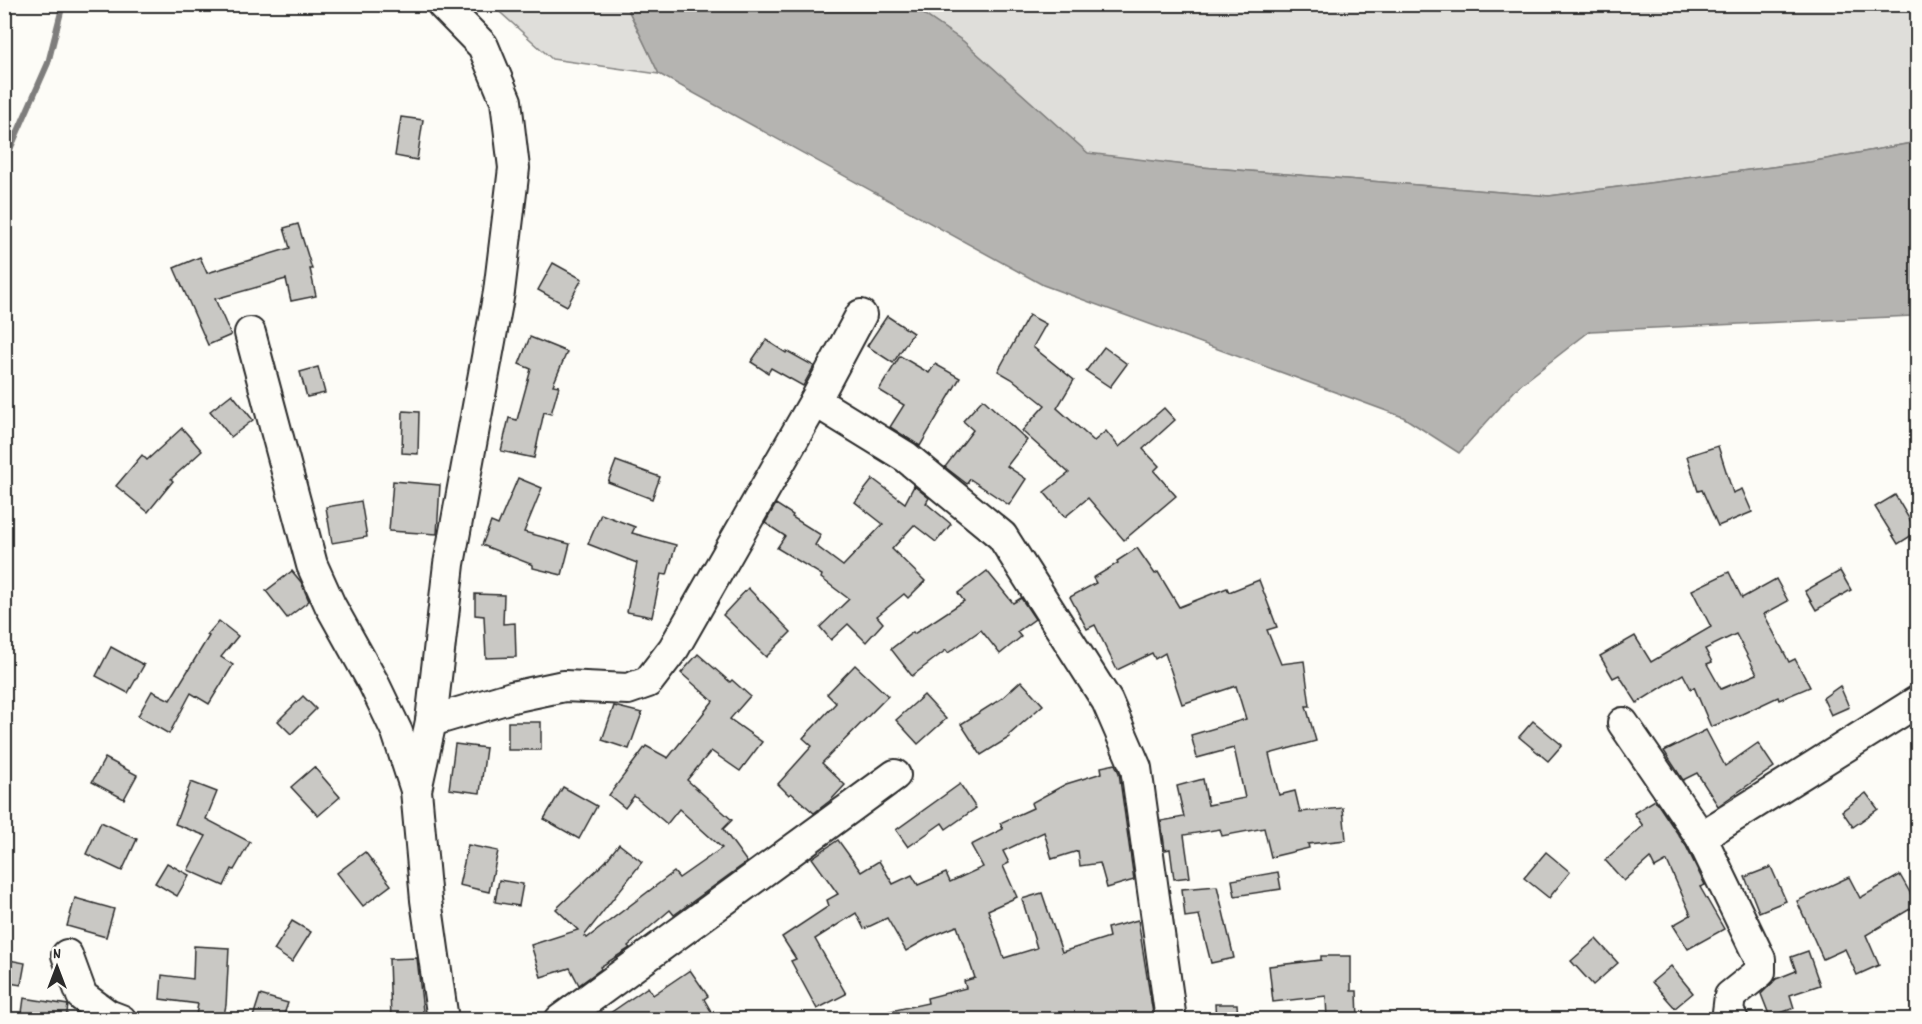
<svg xmlns="http://www.w3.org/2000/svg" width="1922" height="1024" viewBox="0 0 1922 1024" font-family="Dekko,sans-serif">
  <style>
    .green { fill: #dfdeda; stroke: #858482; stroke-width: 1.5 }
    .water { fill: #b5b4b1; stroke: #7e7d7b; stroke-width: 1.5 }
    .lines { fill: none; stroke-linecap: round; stroke-linejoin: round }
    .stream { stroke: #7e7d7b; stroke-width: 6 }
    .building { fill: #c9c8c4; stroke: #2b2b2b; stroke-width: 1.5; fill-rule: evenodd }
    .minor-casing { stroke: #2b2b2b; stroke-width: 34 }
    .minor { stroke: #fdfcf7; stroke-width: 30 }
  </style>
  <rect width="100%" height="100%" fill="#fdfcf7"/>
  <filter id="ink" filterUnits="userSpaceOnUse"><feTurbulence type="fractalNoise" baseFrequency=".0167" numOctaves="2"/><feDisplacementMap in="SourceGraphic" scale="12" xChannelSelector="R" yChannelSelector="G"/><feConvolveMatrix kernelMatrix="1 2 1 2 8 2 1 2 1" color-interpolation-filters="sRGB"/></filter>
  <g filter="url(#ink)">
    <g class="green">
      <path d="M 492,5 L 626,5 L 659,74 L 552,59 Z"/>
      <path d="M 910,5 L 1917,5 L 1917,142 L 1810,162 L 1549,196 L 1202,167 L 1088,154 L 963,41 Z"/>
    </g>
    <path class="water" d="M 626,5 L 910,5 L 963,41 L 1088,153 L 1202,167 L 1549,196 L 1810,162 L 1917,142 L 1917,314 L 1913,316 L 1590,331 L 1519,386 L 1459,453 L 1403,417 L 1043,285 L 659,74 Z"/>
    <g class="lines">
      <path class="stream" d="M 4,163 L 48,63 L 63,4"/>
    </g>
    <g class="building">
      <path d="M 401,117 L 423,120 L 417,160 L 395,156 Z"/>
      <path d="M 298,224 L 312,269 L 310,269 L 316,296 L 291,301 L 286,279 L 215,299 L 231,335 L 208,345 L 174,268 L 200,257 L 207,273 L 290,248 L 284,228 Z"/>
      <path d="M 553,263 L 582,279 L 567,306 L 538,290 Z"/>
      <path d="M 1029,315 L 1046,324 L 1033,347 L 1074,380 L 1057,408 L 1094,441 L 1106,431 L 1119,447 L 1164,408 L 1175,420 L 1143,449 L 1159,466 L 1154,471 L 1176,496 L 1124,540 L 1088,498 L 1065,517 L 1044,492 L 1069,473 L 1022,431 L 1045,405 L 1012,379 L 998,371 Z"/>
      <path d="M 887,316 L 913,333 L 893,363 L 867,346 Z"/>
      <path d="M 530,337 L 567,352 L 553,385 L 559,386 L 551,414 L 544,412 L 534,458 L 501,451 L 509,418 L 517,420 L 531,369 L 519,364 Z"/>
      <path d="M 766,340 L 786,353 L 787,351 L 814,366 L 803,386 L 771,368 L 768,373 L 751,362 Z"/>
      <path d="M 1104,347 L 1127,364 L 1110,387 L 1086,371 Z"/>
      <path d="M 900,356 L 929,373 L 935,364 L 960,378 L 920,446 L 890,427 L 904,405 L 879,390 Z"/>
      <path d="M 318,367 L 325,393 L 307,397 L 300,372 Z"/>
      <path d="M 232,394 L 253,420 L 231,437 L 210,411 Z"/>
      <path d="M 983,399 L 1027,440 L 1007,466 L 1026,479 L 1009,505 L 970,479 L 967,484 L 945,467 L 973,430 L 963,421 Z"/>
      <path d="M 403,411 L 419,412 L 418,454 L 402,453 Z"/>
      <path d="M 182,428 L 202,451 L 171,479 L 173,481 L 148,512 L 116,486 L 142,455 L 147,460 Z"/>
      <path d="M 1718,446 L 1733,493 L 1742,489 L 1752,512 L 1718,526 L 1702,490 L 1698,491 L 1687,456 Z"/>
      <path d="M 616,461 L 660,477 L 652,499 L 608,482 Z"/>
      <path d="M 518,478 L 542,488 L 524,532 L 570,544 L 562,575 L 533,568 L 533,565 L 482,545 L 491,522 L 498,525 Z"/>
      <path d="M 873,479 L 905,503 L 914,486 L 929,498 L 926,503 L 951,524 L 936,542 L 914,525 L 892,549 L 925,581 L 908,598 L 904,594 L 877,616 L 883,623 L 866,642 L 848,624 L 831,640 L 820,627 L 849,599 L 821,578 L 822,575 L 777,548 L 785,536 L 765,523 L 776,504 L 793,515 L 792,517 L 821,535 L 815,545 L 843,566 L 883,524 L 855,502 Z"/>
      <path d="M 393,481 L 440,485 L 437,534 L 389,531 Z"/>
      <path d="M 1895,495 L 1917,532 L 1898,544 L 1875,507 Z"/>
      <path d="M 361,501 L 367,537 L 332,543 L 326,507 Z"/>
      <path d="M 601,514 L 635,527 L 632,533 L 676,545 L 667,575 L 661,574 L 652,617 L 627,612 L 637,563 L 588,544 Z"/>
      <path d="M 1137,548 L 1155,574 L 1158,572 L 1179,607 L 1227,588 L 1229,592 L 1259,580 L 1277,627 L 1267,630 L 1281,664 L 1304,661 L 1310,706 L 1306,706 L 1316,741 L 1269,754 L 1279,795 L 1295,791 L 1300,812 L 1343,808 L 1346,840 L 1308,844 L 1309,848 L 1271,857 L 1264,828 L 1222,836 L 1220,829 L 1184,835 L 1190,877 L 1174,879 L 1170,849 L 1165,850 L 1161,821 L 1184,817 L 1177,786 L 1203,779 L 1208,805 L 1245,798 L 1234,748 L 1197,758 L 1191,735 L 1246,719 L 1236,686 L 1182,704 L 1165,653 L 1155,659 L 1152,653 L 1117,670 L 1095,625 L 1087,629 L 1070,597 L 1096,583 L 1093,578 L 1118,563 L 1117,561 Z"/>
      <path d="M 292,571 L 301,582 L 309,601 L 287,618 L 266,591 Z"/>
      <path d="M 987,571 L 1013,603 L 1021,598 L 1035,619 L 1017,632 L 1021,637 L 1000,654 L 981,630 L 948,653 L 946,650 L 912,676 L 891,649 L 913,632 L 914,634 L 964,601 L 958,593 Z"/>
      <path d="M 1840,571 L 1851,590 L 1816,610 L 1805,591 Z"/>
      <path d="M 1729,572 L 1742,598 L 1776,579 L 1788,601 L 1764,614 L 1789,662 L 1795,659 L 1810,687 L 1779,700 L 1778,697 L 1742,714 L 1711,727 L 1694,687 L 1691,689 L 1683,674 L 1637,703 L 1619,675 L 1613,678 L 1600,656 L 1635,636 L 1651,662 L 1711,627 L 1692,590 ZM 1736,634 L 1757,674 L 1721,689 L 1707,664 L 1712,662 L 1705,649 Z"/>
      <path d="M 748,588 L 791,632 L 766,657 L 723,615 Z"/>
      <path d="M 475,594 L 504,595 L 503,624 L 515,623 L 516,657 L 486,658 L 484,616 L 475,615 Z"/>
      <path d="M 219,621 L 238,636 L 221,657 L 233,665 L 209,704 L 191,693 L 169,734 L 138,716 L 152,691 L 170,700 L 209,636 L 207,635 Z"/>
      <path d="M 111,647 L 144,665 L 128,693 L 96,676 Z"/>
      <path d="M 698,654 L 730,682 L 732,680 L 750,696 L 730,719 L 762,742 L 740,771 L 711,751 L 687,780 L 732,820 L 723,829 L 747,862 L 674,915 L 670,910 L 628,946 L 630,948 L 600,967 L 601,969 L 579,985 L 570,968 L 541,977 L 531,945 L 578,930 L 556,909 L 606,861 L 619,844 L 642,862 L 584,936 L 587,938 L 674,872 L 679,878 L 722,848 L 679,809 L 667,824 L 634,796 L 625,808 L 609,795 L 646,746 L 668,758 L 713,701 L 681,673 Z"/>
      <path d="M 855,665 L 888,696 L 822,763 L 845,785 L 831,800 L 814,813 L 791,793 L 789,795 L 778,784 L 812,746 L 803,738 L 836,703 L 827,694 Z"/>
      <path d="M 1021,681 L 1043,705 L 1009,735 L 1010,737 L 981,755 L 961,724 L 1001,699 Z"/>
      <path d="M 1840,686 L 1849,707 L 1831,715 L 1823,698 Z"/>
      <path d="M 924,695 L 946,719 L 918,744 L 896,720 Z"/>
      <path d="M 303,696 L 316,709 L 291,734 L 278,721 Z"/>
      <path d="M 614,706 L 642,713 L 629,749 L 602,740 Z"/>
      <path d="M 1533,721 L 1562,745 L 1548,761 L 1519,737 Z"/>
      <rect x="508" y="722" width="33" height="28"/>
      <path d="M 1706,730 L 1725,766 L 1758,743 L 1774,767 L 1718,806 L 1697,773 L 1683,780 L 1664,751 Z"/>
      <path d="M 455,744 L 486,748 L 480,793 L 449,789 Z"/>
      <path d="M 105,758 L 137,775 L 124,799 L 92,782 Z"/>
      <path d="M 1115,764 L 1119,773 L 1134,880 L 1107,888 L 1100,863 L 1080,866 L 1078,851 L 1052,859 L 1044,832 L 1003,851 L 1009,863 L 1003,866 L 1017,897 L 988,910 L 1004,958 L 1037,948 L 1022,899 L 1042,893 L 1062,952 L 1109,937 L 1107,928 L 1138,920 L 1154,1020 L 886,1020 L 886,1012 L 928,1003 L 927,998 L 966,988 L 964,981 L 975,978 L 957,926 L 930,937 L 906,951 L 887,918 L 864,929 L 856,913 L 815,939 L 846,994 L 817,1009 L 791,961 L 796,959 L 782,937 L 829,906 L 827,900 L 838,894 L 812,858 L 838,840 L 861,872 L 879,861 L 893,884 L 912,875 L 918,885 L 946,873 L 950,882 L 983,867 L 971,845 L 1003,829 L 1000,823 L 1033,808 L 1031,803 L 1066,784 L 1102,773 L 1101,767 Z"/>
      <path d="M 314,767 L 340,797 L 318,816 L 291,787 Z"/>
      <path d="M 191,782 L 217,792 L 206,819 L 250,842 L 234,870 L 232,869 L 224,886 L 188,870 L 206,836 L 175,824 Z"/>
      <path d="M 960,784 L 976,808 L 946,829 L 942,823 L 908,847 L 896,830 Z"/>
      <path d="M 563,787 L 597,806 L 579,839 L 544,819 Z"/>
      <path d="M 1866,793 L 1878,809 L 1853,827 L 1842,811 Z"/>
      <path d="M 1655,800 L 1686,846 L 1705,885 L 1700,887 L 1724,929 L 1688,949 L 1673,925 L 1691,915 L 1667,861 L 1655,868 L 1650,858 L 1624,881 L 1605,860 L 1643,826 L 1634,813 Z"/>
      <path d="M 101,822 L 137,839 L 122,871 L 86,854 Z"/>
      <path d="M 468,845 L 498,851 L 489,892 L 459,885 Z"/>
      <path d="M 365,852 L 391,885 L 363,906 L 337,873 Z"/>
      <path d="M 1546,852 L 1570,872 L 1549,898 L 1524,878 Z"/>
      <path d="M 167,863 L 189,875 L 177,896 L 155,883 Z"/>
      <path d="M 1771,867 L 1786,901 L 1759,912 L 1745,877 Z"/>
      <path d="M 1278,872 L 1281,889 L 1235,896 L 1232,880 Z"/>
      <path d="M 1900,875 L 1917,905 L 1866,935 L 1879,965 L 1857,975 L 1845,949 L 1823,959 L 1797,901 L 1849,877 L 1860,898 Z"/>
      <path d="M 499,880 L 523,884 L 519,906 L 495,902 Z"/>
      <path d="M 1217,886 L 1234,958 L 1211,963 L 1199,915 L 1185,917 L 1182,889 Z"/>
      <path d="M 75,898 L 114,909 L 106,937 L 67,926 Z"/>
      <path d="M 292,921 L 311,932 L 292,962 L 274,950 Z"/>
      <path d="M 1596,939 L 1618,963 L 1593,985 L 1571,961 Z"/>
      <path d="M 194,946 L 229,948 L 226,1005 L 223,1020 L 195,1020 L 198,1004 L 160,999 L 162,975 L 193,979 Z"/>
      <path d="M 1808,951 L 1820,985 L 1790,995 L 1794,1008 L 1770,1017 L 1761,994 L 1776,979 L 1796,971 L 1791,957 Z"/>
      <path d="M 1321,956 L 1351,956 L 1351,991 L 1357,991 L 1358,1020 L 1327,1020 L 1326,996 L 1273,1002 L 1269,966 L 1321,960 Z"/>
      <path d="M 417,958 L 424,1020 L 391,1020 L 389,959 Z"/>
      <path d="M 4,959 L 25,963 L 21,985 L 4,982 Z"/>
      <path d="M 1671,966 L 1693,993 L 1675,1008 L 1652,982 Z"/>
      <path d="M 690,970 L 708,996 L 704,999 L 716,1020 L 600,1020 L 648,987 L 653,995 Z"/>
      <path d="M 260,995 L 288,1003 L 282,1020 L 252,1020 Z"/>
      <path d="M 24,998 L 68,1005 L 66,1020 L 21,1020 Z"/>
      <path d="M 1215,1004 L 1237,1004 L 1238,1020 L 1216,1020 Z"/>
    </g>
    <g class="lines">
      <g class="minor-casing">
        <g id="minor">
          <path d="M 442,4 L 483,46 L 506,101 L 514,168 L 499,292 L 449,564 L 431,721 L 416,790 L 426,900 L 443,1020"/>
          <path d="M 250,333 L 312,565 L 330,605 L 374,684 L 397,732 L 415,787"/>
          <path d="M 815,401 L 906,457 L 1002,536 L 1107,701 L 1136,768 L 1171,1020"/>
          <path d="M 431,721 L 512,697 L 564,686 L 628,689 L 648,682 L 674,648 L 815,401 L 861,315"/>
          <path d="M 1623,723 L 1701,837 L 1760,959 L 1760,972 L 1730,996 L 1728,1012 L 1733,1020"/>
          <path d="M 1701,837 L 1918,701"/>
          <path d="M 67,955 L 82,996 L 108,1015 L 121,1020"/>
          <path d="M 560,1020 L 895,775"/>
        </g>
      </g>
      <use href="#minor" class="minor"/>
    </g>
  </g>
  <rect width="1922" height="1024" fill="none" stroke="#fdfcf7" stroke-width="24"/>
  <rect x="12" y="12" width="1898" height="1000" fill="none" stroke="#2b2b2b" stroke-width="2" filter="url(#ink)"/>
  <g transform="translate(57 967)" stroke="#fdfcf7" stroke-width="4.5" paint-order="stroke">
  <path d="M0-4.5L10 22L0 15L-10 22Z" fill="#2b2b2b"/>
  <text y="-9" font-size="16" font-weight="bold" text-anchor="middle" fill="#2b2b2b">N</text>
  </g>
</svg>
